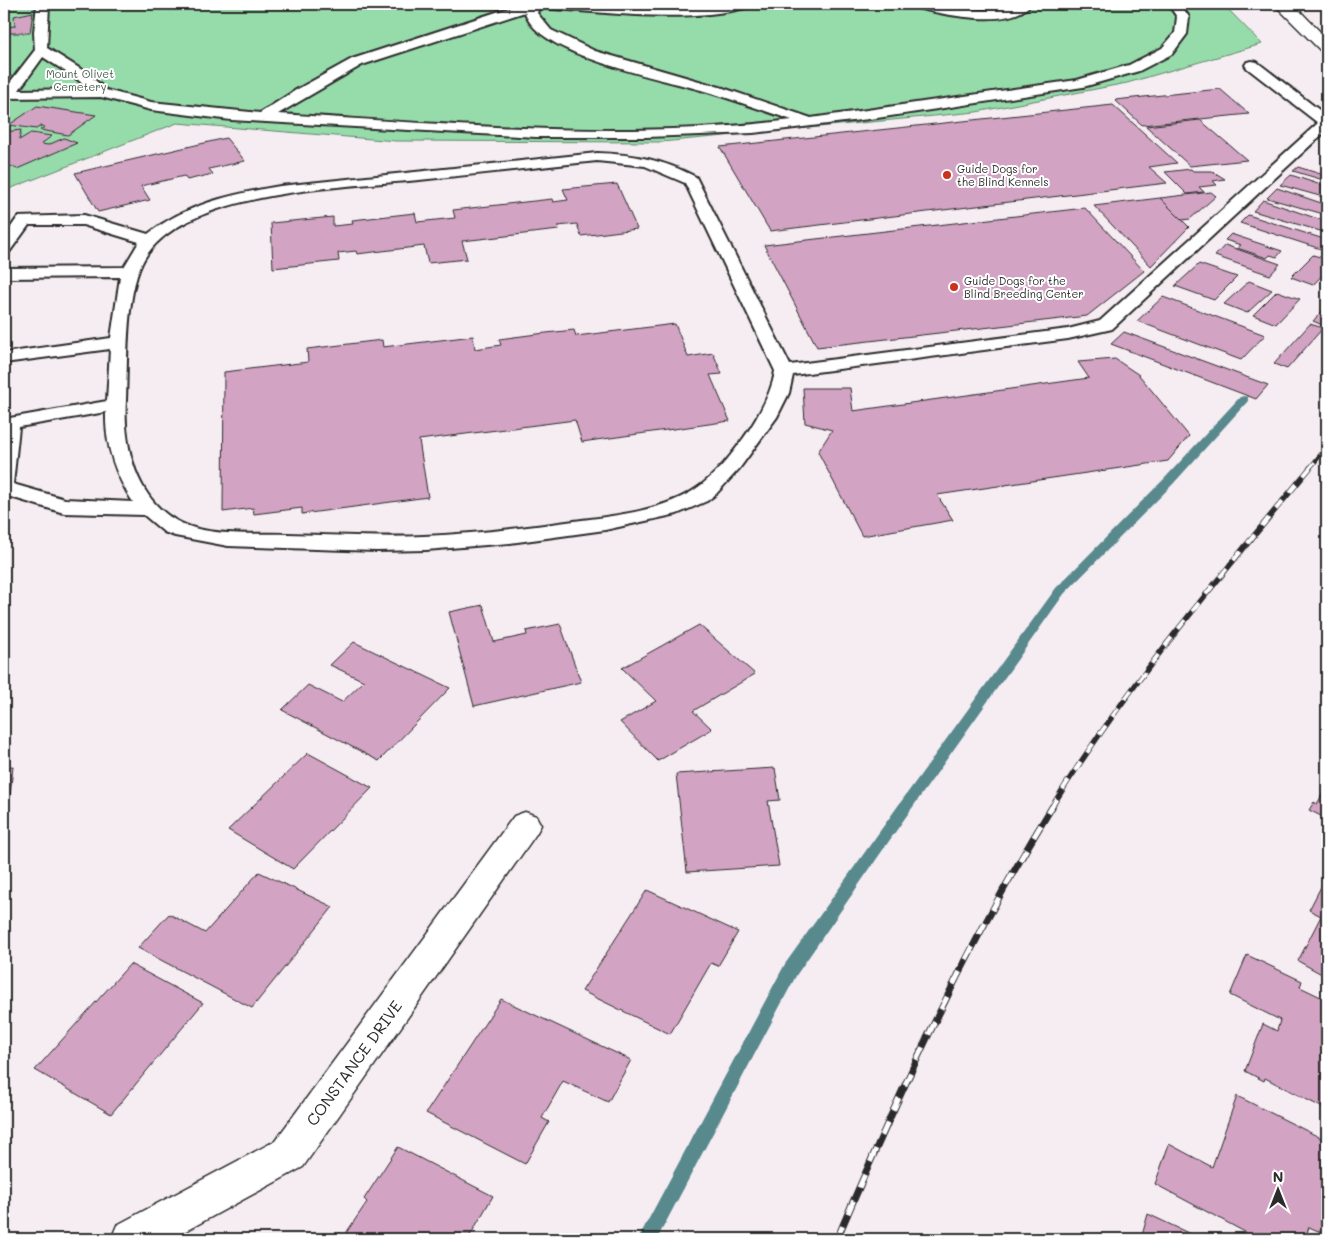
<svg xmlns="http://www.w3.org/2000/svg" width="1331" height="1243" viewBox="0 0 1331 1243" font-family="Mali,sans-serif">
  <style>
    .green { fill: #96dcaa; stroke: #60846a }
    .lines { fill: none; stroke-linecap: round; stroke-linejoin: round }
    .stream { fill: #58898d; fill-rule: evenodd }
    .building { fill: #d2a3c3; stroke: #2b2b2b }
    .service-casing { stroke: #2b2b2b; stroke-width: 4 }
    .minor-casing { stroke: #2b2b2b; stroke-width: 3 }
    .service { fill: #fff; fill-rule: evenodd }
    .minor { fill: #fff; fill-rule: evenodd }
    .rail-far2-casing { stroke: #2b2b2b; stroke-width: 4.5 }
    .rail-far1-casing { stroke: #2b2b2b; stroke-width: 5.5 }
    .rail-casing { stroke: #2b2b2b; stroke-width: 7 }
    .rail-far2 { stroke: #fff; stroke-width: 3; stroke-dasharray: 9; stroke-linecap: butt }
    .rail-far1 { stroke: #fff; stroke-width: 4; stroke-dasharray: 11; stroke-linecap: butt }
    .rail { stroke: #fff; stroke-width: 5; stroke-dasharray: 14; stroke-linecap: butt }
    .poi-dot { fill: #c8321e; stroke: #fff; stroke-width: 2 }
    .labels { text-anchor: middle; stroke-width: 4; stroke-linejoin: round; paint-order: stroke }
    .far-park-label { font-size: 11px; fill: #4b6051; stroke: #fff }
    .far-poi-label { font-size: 11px; fill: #2b2b2b; stroke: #fff; text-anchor: start }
    .near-street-label { font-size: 16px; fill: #2b2b2b; stroke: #fff }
  </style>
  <rect width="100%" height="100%" fill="#f6edf3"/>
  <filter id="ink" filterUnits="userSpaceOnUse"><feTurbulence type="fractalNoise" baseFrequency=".02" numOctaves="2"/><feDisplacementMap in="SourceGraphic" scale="10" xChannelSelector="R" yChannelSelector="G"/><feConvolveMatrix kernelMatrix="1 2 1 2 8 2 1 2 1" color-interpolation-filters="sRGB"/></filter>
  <g filter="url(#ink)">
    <path class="green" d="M 4,4 L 1223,4 L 1262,44 L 1127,83 L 976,112 L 661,142 L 396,141 L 177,123 L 4,191 Z"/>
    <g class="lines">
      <path class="stream" d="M 1244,396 L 1248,397 L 1248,401 L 1173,484 L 1064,594 L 905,818 L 797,974 L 657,1239 L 638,1239 L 785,964 L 895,810 L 1056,588 L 1165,478 L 1240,397 Z"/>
    </g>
    <g class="building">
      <path d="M 33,12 L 30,33 L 5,33 L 5,27 L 15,26 L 14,16 Z"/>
      <path d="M 8,48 L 5,70 L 4,70 L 4,49 Z"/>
      <path d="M 1220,89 L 1249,114 L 1142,125 L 1115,100 Z"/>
      <path d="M 1113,105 L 1177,163 L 1149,167 L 1167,183 L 770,231 L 720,147 Z"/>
      <path d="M 37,106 L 96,115 L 68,135 L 40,130 L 45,127 L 41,126 L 36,129 L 9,125 Z"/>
      <path d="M 1200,120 L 1247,160 L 1190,166 L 1146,126 Z"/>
      <path d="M 21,130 L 19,140 L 31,133 L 52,136 L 41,144 L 48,145 L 64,138 L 77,143 L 17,169 L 4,163 L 4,132 Z"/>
      <path d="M 226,138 L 245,161 L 209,169 L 213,174 L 187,180 L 184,176 L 141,186 L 150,200 L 98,212 L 75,173 Z"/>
      <path d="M 1298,167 L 1327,176 L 1327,181 L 1293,171 Z"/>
      <path d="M 1191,169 L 1193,171 L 1212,171 L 1225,179 L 1213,181 L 1217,185 L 1199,187 L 1204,192 L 1187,194 L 1165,172 Z"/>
      <path d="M 1291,175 L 1327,187 L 1327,198 L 1280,185 Z"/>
      <path d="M 617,184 L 637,229 L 581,236 L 577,224 L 558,226 L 559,230 L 462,241 L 467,259 L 428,263 L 424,246 L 357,254 L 356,251 L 338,253 L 339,261 L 273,268 L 271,223 L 333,217 L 333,226 L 353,224 L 352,220 L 415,213 L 417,222 L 455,218 L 453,210 L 552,199 L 553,202 L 568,200 L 563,189 Z"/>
      <path d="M 1277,188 L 1327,205 L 1327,215 L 1267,198 Z"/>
      <path d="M 1211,192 L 1216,196 L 1190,219 L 1182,220 L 1160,198 Z"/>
      <path d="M 1160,198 L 1189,227 L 1151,266 L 1094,206 Z"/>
      <path d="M 1263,200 L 1327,222 L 1327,233 L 1253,211 Z"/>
      <path d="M 1085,208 L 1144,271 L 1087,316 L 817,347 L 764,245 Z"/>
      <path d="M 1248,215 L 1327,240 L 1327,251 L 1240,223 Z"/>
      <path d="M 1231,234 L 1282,251 L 1277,257 L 1270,255 L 1267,258 L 1237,248 L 1241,245 L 1225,240 Z"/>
      <path d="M 1225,245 L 1280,264 L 1270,275 L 1215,256 Z"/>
      <path d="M 1313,255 L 1327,259 L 1327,270 L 1313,285 L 1291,277 Z"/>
      <path d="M 1199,264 L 1237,277 L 1214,300 L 1175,286 Z"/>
      <path d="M 1249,281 L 1272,290 L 1247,313 L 1224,304 Z"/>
      <path d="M 1277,291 L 1300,299 L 1276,324 L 1253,315 Z"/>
      <path d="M 1163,297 L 1265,335 L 1241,360 L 1137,321 Z"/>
      <path d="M 1327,306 L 1327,327 L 1313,321 Z"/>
      <path d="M 675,324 L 688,357 L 713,353 L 722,374 L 710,375 L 730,421 L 582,442 L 575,420 L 419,440 L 428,497 L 302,514 L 302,508 L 254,514 L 253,508 L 223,512 L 224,372 L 308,362 L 307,349 L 382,340 L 383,347 L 473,336 L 475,349 L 501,345 L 499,339 L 537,334 L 574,330 L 576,336 Z"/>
      <path d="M 1310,324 L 1323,328 L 1287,369 L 1274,364 Z"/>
      <path d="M 1124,332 L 1268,385 L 1256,399 L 1111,344 Z"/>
      <path d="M 1115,359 L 1139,375 L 1189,436 L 1168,461 L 937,495 L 953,520 L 862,536 L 818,452 L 832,430 L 805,423 L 803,388 L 850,388 L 853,411 L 1089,378 L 1078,362 Z"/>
      <path d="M 483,605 L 494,642 L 527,635 L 526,631 L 560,624 L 581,682 L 474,706 L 449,612 Z"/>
      <path d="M 699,625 L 755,674 L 693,711 L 712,729 L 658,761 L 620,722 L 656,701 L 622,668 Z"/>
      <path d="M 354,642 L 450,688 L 379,761 L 282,710 L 308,685 L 342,702 L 364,681 L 330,665 Z"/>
      <path d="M 308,753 L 372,788 L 293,869 L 228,830 Z"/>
      <path d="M 13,766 L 10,797 L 4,798 L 4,767 Z"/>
      <path d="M 775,768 L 780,800 L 768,801 L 779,866 L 687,872 L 676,774 Z"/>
      <path d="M 1327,786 L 1327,819 L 1309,810 L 1314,802 L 1317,804 Z"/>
      <path d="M 259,872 L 333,907 L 252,1008 L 138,948 L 169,914 L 205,933 Z"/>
      <path d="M 1327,875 L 1327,977 L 1298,961 L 1321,916 L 1309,910 Z"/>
      <path d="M 647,890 L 738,932 L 718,966 L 711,963 L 670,1034 L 582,991 Z"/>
      <path d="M 1247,955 L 1302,981 L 1300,987 L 1327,1000 L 1327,1110 L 1265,1078 L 1264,1081 L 1245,1071 L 1263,1024 L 1277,1031 L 1280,1020 L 1230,995 Z"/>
      <path d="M 130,964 L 203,1003 L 111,1114 L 35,1070 Z"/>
      <path d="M 501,999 L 631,1060 L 608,1102 L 563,1081 L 542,1118 L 549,1122 L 525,1164 L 426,1113 Z"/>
      <path d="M 1237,1096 L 1323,1139 L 1324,1134 L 1327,1136 L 1327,1225 L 1325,1234 L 1309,1227 L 1305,1239 L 1258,1239 L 1155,1184 L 1169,1144 L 1212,1167 Z"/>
      <path d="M 398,1147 L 493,1196 L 468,1239 L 335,1239 L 339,1233 L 344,1236 L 367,1202 L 364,1199 Z"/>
      <path d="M 1148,1214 L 1201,1239 L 1141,1239 Z"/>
    </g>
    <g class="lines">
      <g class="service-casing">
        <g id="service">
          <path d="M 37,4 L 49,4 L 47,48 L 87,73 L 106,90 L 151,102 L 260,113 L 296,90 L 352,59 L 521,4 L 595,4 L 686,8 L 751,4 L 749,7 C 683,24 607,12 539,8 L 537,13 L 551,30 L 595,51 L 723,88 L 811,118 L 1077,80 L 1129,65 L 1162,48 L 1175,33 L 1177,17 L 1168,4 L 1180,4 L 1189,17 L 1187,34 L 1172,54 L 1139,71 L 1083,87 L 877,118 L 753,133 L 646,137 L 536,137 L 231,120 L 151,110 L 101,97 L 4,98 L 4,90 L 35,50 L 34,32 ZM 525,12 C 535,55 663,79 701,90 C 732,99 762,110 792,120 C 622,141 448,124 278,114 L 362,65 ZM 43,57 L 77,79 L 89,89 L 19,90 Z"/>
          <path d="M 911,4 C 937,2 963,11 989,10 C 1004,10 1017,3 1031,4 C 1010,30 941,14 913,7 Z"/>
          <path d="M 1252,61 L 1257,62 L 1327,116 L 1327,130 L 1112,329 L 1068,339 L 793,375 L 789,393 L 777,417 L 739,469 L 716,494 L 707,501 L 677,514 L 605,530 L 510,543 L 426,550 L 376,551 L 228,546 L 175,536 L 164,532 L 144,515 L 64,513 L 4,495 L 4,419 L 107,401 L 110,349 L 4,363 L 4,353 L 111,338 L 120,277 L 4,278 L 4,268 L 124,267 L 139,242 L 83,225 L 29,225 L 10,251 L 4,253 L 4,237 L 18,217 L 84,215 L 148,234 C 186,204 233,194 280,186 L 597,153 C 633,154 664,160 696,177 L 790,365 L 1068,329 L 1100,321 L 1318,123 L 1247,68 L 1245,65 L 1247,62 ZM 597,161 L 645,166 L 685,183 L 775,371 C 770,408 724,473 691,492 C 656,512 613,516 574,521 C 524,528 474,534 424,536 C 378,538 333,535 288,534 C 256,533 210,537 181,523 C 136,502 123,445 126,400 C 128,360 124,285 148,253 C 193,190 347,187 419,180 C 478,174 538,167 597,161 ZM 106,412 C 105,446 115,474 133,502 L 65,499 L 13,484 L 19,427 Z"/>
        </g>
      </g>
      <g class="minor-casing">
        <g id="minor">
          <path d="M 1274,4 L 1290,4 L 1300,11 L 1327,39 L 1327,53 L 1321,51 Z"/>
          <path d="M 525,812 L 536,816 L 541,825 L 536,834 L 303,1167 L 171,1239 L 111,1239 L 117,1225 L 275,1141 L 514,816 Z"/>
        </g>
      </g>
      <use href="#service" class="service"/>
      <use href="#minor" class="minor"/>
      <g class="rail-far2-casing">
        <path id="rail-far2" d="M 1309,469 L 1327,447"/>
      </g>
      <g class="rail-far1-casing">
        <path id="rail-far1" d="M 1051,808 C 1126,687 1219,578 1310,468"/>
      </g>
      <g class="rail-casing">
        <path id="rail" d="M 837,1239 C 900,1091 967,944 1052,807"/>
      </g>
      <use href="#rail-far2" class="rail-far2"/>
      <use href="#rail-far1" class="rail-far1"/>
      <use href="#rail" class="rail"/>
    </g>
  </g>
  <g class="poi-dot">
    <circle cx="947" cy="175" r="5"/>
    <circle cx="954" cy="287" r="5"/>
  </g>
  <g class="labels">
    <g class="far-park-label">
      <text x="80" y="78">Mount Olivet<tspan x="80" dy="13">Cemetery</tspan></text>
    </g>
    <g class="far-poi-label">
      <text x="957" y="173">Guide Dogs for<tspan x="957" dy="13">the Blind Kennels</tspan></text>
      <text x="964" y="285">Guide Dogs for the<tspan x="964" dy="13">Blind Breeding Center</tspan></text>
    </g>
    <g class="near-street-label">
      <text transform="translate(354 1063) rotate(-54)" y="6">CONSTANCE DRIVE</text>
    </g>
  </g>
  <rect width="1331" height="1243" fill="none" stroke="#fff" stroke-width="20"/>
  <rect x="10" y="10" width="1311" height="1223" fill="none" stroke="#2b2b2b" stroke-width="2" filter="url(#ink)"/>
  <g transform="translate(1278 1190)" stroke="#ffffff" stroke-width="4" paint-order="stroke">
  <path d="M0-4L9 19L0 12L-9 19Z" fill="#2b2b2b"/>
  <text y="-8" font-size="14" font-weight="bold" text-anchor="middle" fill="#2b2b2b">N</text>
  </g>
</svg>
